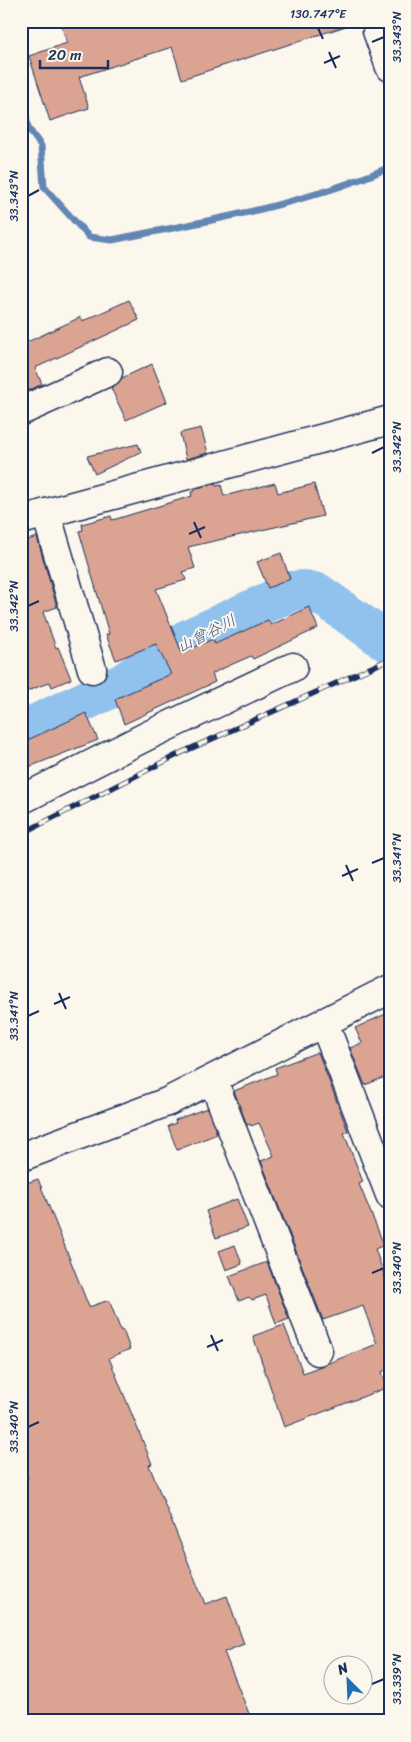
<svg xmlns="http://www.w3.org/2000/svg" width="411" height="1742" viewBox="0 0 411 1742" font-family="Sriracha,'Klee One',sans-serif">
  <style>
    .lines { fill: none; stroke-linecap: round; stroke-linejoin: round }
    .stream { stroke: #6287b4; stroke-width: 7 }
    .river { stroke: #91c2ed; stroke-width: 40 }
    .building { fill: #dba492; stroke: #1b2f5e }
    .minor-casing { stroke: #1b2f5e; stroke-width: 31 }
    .minor { stroke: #fbf7ec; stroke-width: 28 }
    .rail-casing { stroke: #1b2f5e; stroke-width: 5.5 }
    .rail { stroke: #fbf7ec; stroke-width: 4; stroke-dasharray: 11; stroke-linecap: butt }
    .ticks { fill: none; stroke: #1b2f5e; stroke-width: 2 }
    .labels { text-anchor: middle; stroke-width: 4; stroke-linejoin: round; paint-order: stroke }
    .water-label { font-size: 16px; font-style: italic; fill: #385482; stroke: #fbf7ec }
    .neatline { fill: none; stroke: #1b2f5e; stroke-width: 2 }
    .ticks-label { font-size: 12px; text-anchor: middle; fill: #1b2f5e }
  </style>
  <rect width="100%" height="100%" fill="#fbf7ec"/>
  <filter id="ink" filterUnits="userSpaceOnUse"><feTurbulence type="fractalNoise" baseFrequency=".02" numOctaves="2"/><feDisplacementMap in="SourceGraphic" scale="10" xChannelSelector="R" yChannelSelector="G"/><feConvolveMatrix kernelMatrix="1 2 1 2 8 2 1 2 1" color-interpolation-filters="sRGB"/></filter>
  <g filter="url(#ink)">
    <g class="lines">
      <path class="stream" d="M 21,84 L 28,128 L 41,146 L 44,187 L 89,237 L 112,240 C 206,221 301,206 390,167"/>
      <path class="river" d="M 21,731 L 123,683 L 186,640 L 292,591 L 305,590 L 318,593 L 390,644"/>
    </g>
    <g class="building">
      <path d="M 60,21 L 348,21 L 349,25 L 182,79 L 172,47 L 79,77 L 89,108 L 50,121 L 29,56 L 67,43 Z"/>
      <path d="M 129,300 L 139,320 L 35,368 L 42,384 L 26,392 L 21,381 L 21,335 L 25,343 L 81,317 L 83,321 Z"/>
      <path d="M 152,364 L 167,402 L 126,420 L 111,388 L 122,378 Z"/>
      <path d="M 201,428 L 208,453 L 186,459 L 180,433 Z"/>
      <path d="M 138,444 L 141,452 L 95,474 L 87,456 Z"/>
      <path d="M 215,483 L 216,486 L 221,485 L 224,496 L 275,483 L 278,493 L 314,484 L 323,516 L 188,547 L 195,568 L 183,572 L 186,580 L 156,589 L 182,653 L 213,639 L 215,644 L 268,620 L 271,625 L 309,607 L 318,628 L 253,659 L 251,656 L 219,670 L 212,674 L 215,682 L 124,724 L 115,699 L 171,674 L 156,644 L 116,660 L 106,635 L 109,634 L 79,531 L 83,530 L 82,524 L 111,516 L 112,520 L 116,519 L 192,496 L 191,492 L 195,491 L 194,489 Z"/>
      <path d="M 37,537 L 57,607 L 43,612 L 56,648 L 58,647 L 71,679 L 52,687 L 50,682 L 21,694 L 21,542 Z"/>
      <path d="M 281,553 L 290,579 L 268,588 L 257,562 Z"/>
      <path d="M 86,713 L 98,740 L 21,770 L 21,743 Z"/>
      <path d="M 390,1012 L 390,1075 L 365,1085 L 350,1048 L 362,1043 L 355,1028 Z"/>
      <path d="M 318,1052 L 348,1131 L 344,1133 L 363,1182 L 359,1184 L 384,1245 L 375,1249 L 390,1291 L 390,1372 L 386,1370 L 382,1372 L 388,1387 L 284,1427 L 253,1336 L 284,1325 L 303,1373 L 377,1344 L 363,1306 L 323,1320 L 261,1161 L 274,1156 L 259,1123 L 251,1126 L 250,1124 L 247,1125 L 234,1091 L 277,1074 L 275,1068 Z"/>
      <path d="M 207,1108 L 217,1134 L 177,1150 L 168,1126 L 176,1123 L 175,1120 Z"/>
      <path d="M 38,1179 L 89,1307 L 109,1300 L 121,1331 L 123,1330 L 130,1349 L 109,1358 L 152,1464 L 149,1465 L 205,1604 L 227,1596 L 244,1644 L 224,1652 L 252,1721 L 21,1721 L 21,1479 L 28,1478 L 21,1460 L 21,1185 Z"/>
      <path d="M 237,1199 L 248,1227 L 216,1238 L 206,1211 Z"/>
      <path d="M 235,1245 L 242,1264 L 226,1270 L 219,1251 Z"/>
      <path d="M 267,1262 L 289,1319 L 276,1324 L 266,1295 L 252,1300 L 249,1297 L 239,1301 L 229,1276 Z"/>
    </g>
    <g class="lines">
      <g class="minor-casing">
        <g id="minor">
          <path d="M 379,21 L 377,31 L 390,67"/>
          <path d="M 21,411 L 108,372"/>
          <path d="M 46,513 L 92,669"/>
          <path d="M 21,520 L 390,420"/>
          <path d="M 21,800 L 147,736 L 293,667"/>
          <path d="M 324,1023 L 390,1195"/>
          <path d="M 213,1080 L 318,1351"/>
          <path d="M 21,1157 L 167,1102 L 390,989"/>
        </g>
      </g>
      <use href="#minor" class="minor"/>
      <g class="rail-casing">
        <path id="rail" d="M 21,834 L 183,752 L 390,659"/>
      </g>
      <use href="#rail" class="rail"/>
    </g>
  </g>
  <path class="ticks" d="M 318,28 L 323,39M 372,42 L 384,37M 329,52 L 336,68M 324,63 L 340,56M 28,196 L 39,190M 372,453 L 384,447M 194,522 L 201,538M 189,534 L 205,527M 28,606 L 39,601M 372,863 L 384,858M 346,865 L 353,881M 342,876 L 358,869M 59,993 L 66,1009M 54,1004 L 70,997M 28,1016 L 39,1011M 372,1273 L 384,1268M 211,1335 L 218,1351M 207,1347 L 223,1340M 28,1427 L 39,1422M 372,1684 L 384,1679"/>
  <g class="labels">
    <g class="water-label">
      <text transform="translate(206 633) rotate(-27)" y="6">山曾谷川</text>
    </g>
  </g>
  <rect width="411" height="1742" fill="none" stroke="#fbf7ec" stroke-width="55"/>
  <g transform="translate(348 1680) rotate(336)"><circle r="24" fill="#fbf7ec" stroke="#a1a7b3"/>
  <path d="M0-4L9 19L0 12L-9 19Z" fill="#1f6fb2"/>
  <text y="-8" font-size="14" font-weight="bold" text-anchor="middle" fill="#1b2f5e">N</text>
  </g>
  <path d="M40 60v8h68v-8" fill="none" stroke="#1b2f5e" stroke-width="2.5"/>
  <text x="48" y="60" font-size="15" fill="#1b2f5e" stroke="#fbf7ec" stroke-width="4" paint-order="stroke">20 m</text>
  <rect x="28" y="28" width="356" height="1686" class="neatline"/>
  <g class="ticks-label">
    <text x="318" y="18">130.747°E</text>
    <text transform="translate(397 37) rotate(-90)" y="4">33.343°N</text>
    <text transform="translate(14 196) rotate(-90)" y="4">33.343°N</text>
    <text transform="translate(397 447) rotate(-90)" y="4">33.342°N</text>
    <text transform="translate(14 606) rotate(-90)" y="4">33.342°N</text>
    <text transform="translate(397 858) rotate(-90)" y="4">33.341°N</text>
    <text transform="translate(14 1016) rotate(-90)" y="4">33.341°N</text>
    <text transform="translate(397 1268) rotate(-90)" y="4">33.340°N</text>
    <text transform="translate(14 1427) rotate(-90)" y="4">33.340°N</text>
    <text transform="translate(397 1679) rotate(-90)" y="4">33.339°N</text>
  </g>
</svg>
